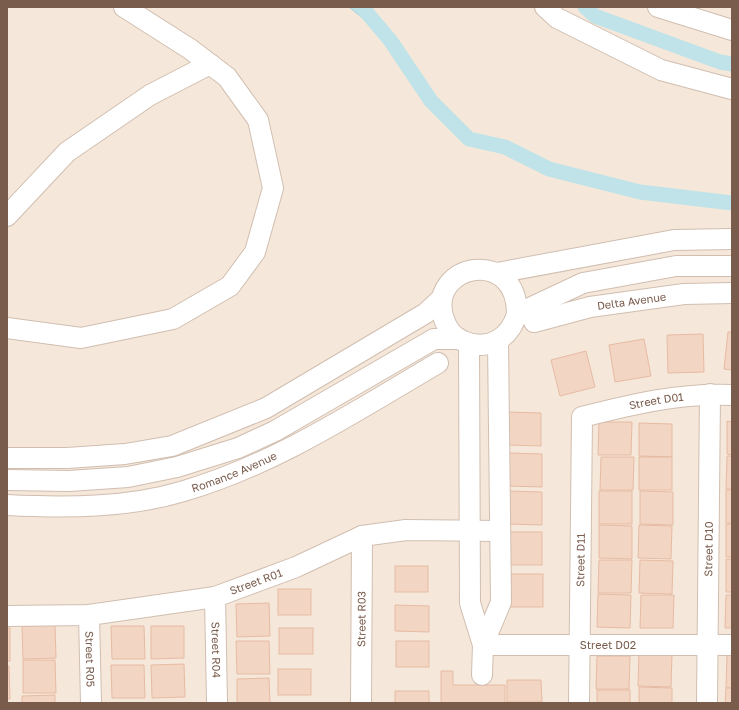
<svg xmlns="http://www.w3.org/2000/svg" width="739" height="710" viewBox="0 0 739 710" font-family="'Golos Text',sans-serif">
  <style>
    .residential { fill: #f5e8da }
    .water { fill: #bfe3e8; stroke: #a5d3da }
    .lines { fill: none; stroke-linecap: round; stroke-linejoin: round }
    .canal { stroke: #bfe3e8; stroke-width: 15 }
    .building { fill: #f3d5c3; stroke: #e6bba3 }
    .minor-casing { stroke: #d1beb0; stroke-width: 22 }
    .minor { stroke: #fff; stroke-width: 20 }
    .labels { text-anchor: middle; stroke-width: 3; stroke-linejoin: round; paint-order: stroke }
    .street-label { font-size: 11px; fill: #7a5c4d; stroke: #fffaf3 }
  </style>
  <rect width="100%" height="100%" fill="#fdf6ec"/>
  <rect class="residential" x="7" y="7" width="725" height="696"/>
  <path class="water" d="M 349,7 L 369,7 L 390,40 Z"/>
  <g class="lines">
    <g class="canal">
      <path d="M 362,7 L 390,40 L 431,101 L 469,139 L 505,147 L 549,169 L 640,192 L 732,203"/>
      <path d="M 585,7 L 595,16 L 720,62 L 732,64"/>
    </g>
  </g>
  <g class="building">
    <path d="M 728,332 L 732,332 L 732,370 L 724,369 Z"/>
    <path d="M 703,334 L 704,372 L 668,373 L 667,335 Z"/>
    <path d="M 644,339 L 651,376 L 615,382 L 609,345 Z"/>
    <path d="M 586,351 L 595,387 L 560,396 L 551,360 Z"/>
    <path d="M 508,412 L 541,413 L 541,446 L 508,445 Z"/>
    <path d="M 727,421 L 732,422 L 732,455 L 727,454 Z"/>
    <path d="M 599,422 L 632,422 L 631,455 L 598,455 Z"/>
    <path d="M 639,423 L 672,424 L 672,457 L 639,456 Z"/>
    <path d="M 509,453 L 542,454 L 542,487 L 509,486 Z"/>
    <path d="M 727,456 L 732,456 L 732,489 L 726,489 Z"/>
    <path d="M 601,457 L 634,457 L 633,490 L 600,490 Z"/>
    <rect x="639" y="457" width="33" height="33"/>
    <rect x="726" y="490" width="6" height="33"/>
    <path d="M 509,491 L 542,492 L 542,525 L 509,524 Z"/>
    <rect x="599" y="491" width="33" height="33"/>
    <path d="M 640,491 L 673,492 L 673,525 L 640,524 Z"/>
    <rect x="726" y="524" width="6" height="33"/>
    <path d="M 599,525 L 632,526 L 632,559 L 599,558 Z"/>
    <path d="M 639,525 L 672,526 L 671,559 L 638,558 Z"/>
    <rect x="509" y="532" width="33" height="33"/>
    <rect x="726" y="559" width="6" height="33"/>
    <path d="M 599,560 L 632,560 L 631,593 L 598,593 Z"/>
    <path d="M 640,560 L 673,561 L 672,594 L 639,593 Z"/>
    <rect x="395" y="566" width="33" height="26"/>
    <rect x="510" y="574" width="33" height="33"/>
    <rect x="278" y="589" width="33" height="26"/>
    <path d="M 598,594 L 631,595 L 630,628 L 597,627 Z"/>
    <path d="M 641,595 L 674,595 L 673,628 L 640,628 Z"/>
    <path d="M 726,595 L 732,595 L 732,628 L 725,628 Z"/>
    <path d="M 269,603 L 270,636 L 237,637 L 236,604 Z"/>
    <path d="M 395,605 L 429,606 L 429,632 L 395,631 Z"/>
    <path d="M 55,625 L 56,658 L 23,659 L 22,626 Z"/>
    <path d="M 111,626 L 144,626 L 145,659 L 112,659 Z"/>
    <path d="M 151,626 L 184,626 L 184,658 L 151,659 Z"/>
    <rect x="7" y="628" width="3" height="33"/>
    <rect x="279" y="628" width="34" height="26"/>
    <path d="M 236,641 L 269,641 L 270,674 L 237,674 Z"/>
    <rect x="396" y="641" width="33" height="26"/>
    <path d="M 639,653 L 672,654 L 671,687 L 638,686 Z"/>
    <path d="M 727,655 L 732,655 L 732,688 L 726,688 Z"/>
    <path d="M 597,656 L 630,656 L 629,689 L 596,689 Z"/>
    <path d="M 23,660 L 55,660 L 56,693 L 23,693 Z"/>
    <path d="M 184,664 L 185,697 L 152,698 L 151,665 Z"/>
    <path d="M 111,665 L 144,665 L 145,698 L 112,698 Z"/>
    <path d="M 7,666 L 9,666 L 10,699 L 7,699 Z"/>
    <rect x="278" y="669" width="33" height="26"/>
    <path d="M 441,671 L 453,671 L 453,685 L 505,685 L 505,703 L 441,703 Z"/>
    <path d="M 269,678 L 270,703 L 237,703 L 237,679 Z"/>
    <path d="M 507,680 L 541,680 L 542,702 L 507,702 Z"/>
    <path d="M 639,687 L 672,688 L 672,703 L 639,703 Z"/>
    <path d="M 726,688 L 732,688 L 732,703 L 725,703 Z"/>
    <rect x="597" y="690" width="33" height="13"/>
    <rect x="395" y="691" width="34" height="12"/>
    <path d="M 55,695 L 55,703 L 22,703 L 22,696 Z"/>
  </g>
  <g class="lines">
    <g class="minor-casing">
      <g id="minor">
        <path d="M 545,7 L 557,18 L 661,70 L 732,89"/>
        <path d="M 658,7 L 732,30"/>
        <path d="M 7,216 L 67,152 L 150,95 L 210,64"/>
        <path d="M 497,273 L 674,240 L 732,239"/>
        <path d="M 517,314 C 517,246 429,264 443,316 C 446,327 453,337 463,341 C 488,352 510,338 517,314 L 583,283 L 676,266 L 732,266"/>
        <path id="s1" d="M 534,322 L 590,307 L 684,294 L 732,293"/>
        <path d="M 7,328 L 81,338 L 173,319 L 230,286 L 255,252 L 273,188 L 258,120 L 227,77 L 190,49 L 124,7"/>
        <path d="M 469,344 L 470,603 L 483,645 L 482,675"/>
        <path d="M 7,458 L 67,458 L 125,454 L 172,446 L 266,408 L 426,313 L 442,298"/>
        <path d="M 7,480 L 69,481 L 128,477 L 177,467 L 238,448 L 275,431 L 434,339 L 459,339"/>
        <path id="s2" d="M 7,505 C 65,508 128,508 184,491 C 276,464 356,411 438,363"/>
        <path id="s3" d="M 215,597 L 217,703"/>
        <path id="s4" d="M 89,615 L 91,703"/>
        <path id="s5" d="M 7,616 L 89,615 L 215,597 L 296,567 L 362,536 L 406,530 L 500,531"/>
        <path d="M 483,645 L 501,602 L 498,341"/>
        <path id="s6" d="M 483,645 L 732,645"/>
        <path id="s7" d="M 361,703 L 362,536"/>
        <path id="s8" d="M 579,703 L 582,417 C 633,404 679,393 732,395"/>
        <path id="s9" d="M 707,703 L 710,394"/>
      </g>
    </g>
    <use href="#minor" class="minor"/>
  </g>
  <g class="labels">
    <g class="street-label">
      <text dy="4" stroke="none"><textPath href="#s1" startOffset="100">Delta Avenue</textPath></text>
      <text dy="4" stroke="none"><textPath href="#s8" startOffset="362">Street D01</textPath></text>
      <text dy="4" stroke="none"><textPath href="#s2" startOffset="232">Romance Avenue</textPath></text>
      <text dy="4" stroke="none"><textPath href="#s9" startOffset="154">Street D10</textPath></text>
      <text dy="4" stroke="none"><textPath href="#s8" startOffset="143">Street D11</textPath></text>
      <text dy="4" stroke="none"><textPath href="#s5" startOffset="253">Street R01</textPath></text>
      <text dy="4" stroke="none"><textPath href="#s7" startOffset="84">Street R03</textPath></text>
      <text dy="4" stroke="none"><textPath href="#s6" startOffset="125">Street D02</textPath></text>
      <text dy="4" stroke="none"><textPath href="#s3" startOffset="53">Street R04</textPath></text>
      <text dy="4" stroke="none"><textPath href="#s4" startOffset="44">Street R05</textPath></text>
    </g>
  </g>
  <rect width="739" height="710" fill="none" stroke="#7a5c4d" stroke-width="16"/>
</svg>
